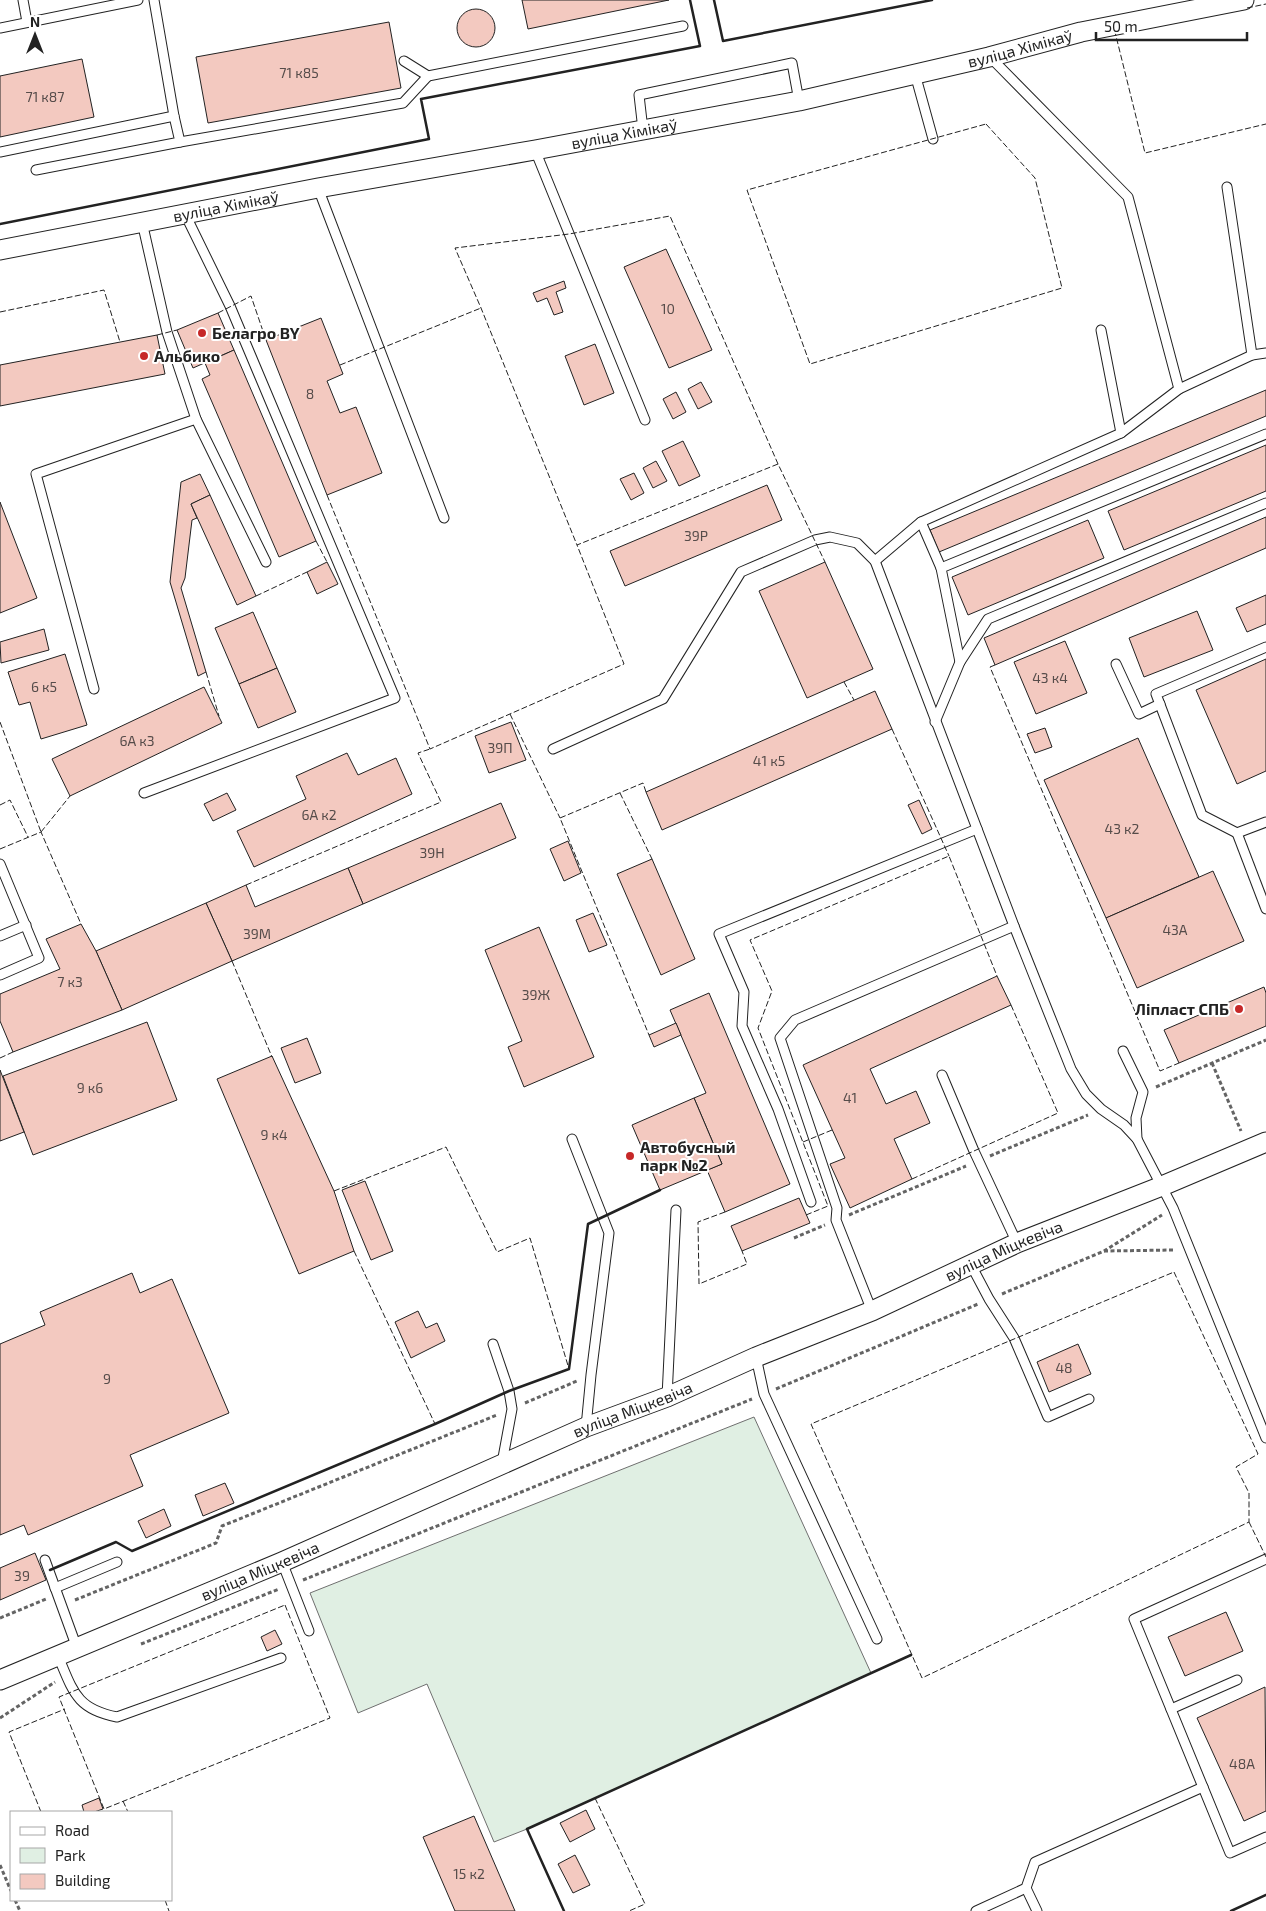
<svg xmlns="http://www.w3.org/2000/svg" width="1266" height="1911" viewBox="0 0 1266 1911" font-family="'Exo 2',sans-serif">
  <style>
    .green { fill: #e0efe3; stroke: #6f6f6f }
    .building { fill: #f3c9c0; stroke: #222 }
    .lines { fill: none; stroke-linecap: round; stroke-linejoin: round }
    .lane-casing { stroke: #222; stroke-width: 11 }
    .street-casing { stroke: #222; stroke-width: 21 }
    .path { stroke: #646464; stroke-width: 3; stroke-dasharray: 4 2.5; stroke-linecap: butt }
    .lane { stroke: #fff; stroke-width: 9 }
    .street { stroke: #fff; stroke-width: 19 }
    .fence { stroke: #222; stroke-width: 1; stroke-dasharray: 6 2.5; stroke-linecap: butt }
    .wall { stroke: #222; stroke-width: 2.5 }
    .poi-dot { fill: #c62828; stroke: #fff; stroke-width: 2 }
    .labels { text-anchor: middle; stroke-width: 4; stroke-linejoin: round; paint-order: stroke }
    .number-label { font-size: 14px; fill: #564c4a }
    .street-label { font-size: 16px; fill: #222; stroke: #fff }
    .poi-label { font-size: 16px; font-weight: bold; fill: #222; stroke: #fff; text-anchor: start }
  </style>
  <rect width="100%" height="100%" fill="#fff"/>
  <path class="green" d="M 754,1417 L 871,1673 L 527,1829 L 494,1842 L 427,1684 L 358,1713 L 310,1593 Z"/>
  <g class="building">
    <path d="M 522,0 L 669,0 L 528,29 Z"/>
    <circle cx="476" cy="28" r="19"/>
    <path d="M 389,22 L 401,88 L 208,123 L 196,57 Z"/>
    <path d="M 82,59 L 94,117 L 0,137 L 0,76 Z"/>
    <path d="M 666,249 L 712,350 L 669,368 L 624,267 Z"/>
    <path d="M 564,281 L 566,288 L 556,292 L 563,312 L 554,315 L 547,298 L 537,302 L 533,293 Z"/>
    <path d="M 218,313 L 234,350 L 193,368 L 177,330 Z"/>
    <path d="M 321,318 L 343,374 L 327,381 L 340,413 L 356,407 L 382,473 L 327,495 L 266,340 Z"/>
    <path d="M 157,335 L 165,374 L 0,406 L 0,365 Z"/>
    <path d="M 595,344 L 614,393 L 584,405 L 565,356 Z"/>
    <path d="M 234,350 L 316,541 L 279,557 L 202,379 L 210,375 L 205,363 Z"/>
    <path d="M 701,382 L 712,402 L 698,409 L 688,389 Z"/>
    <path d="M 1266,390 L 1266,416 L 939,552 L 930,530 Z"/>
    <path d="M 676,392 L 686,412 L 673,419 L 663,399 Z"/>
    <path d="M 683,441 L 700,476 L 679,486 L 662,451 Z"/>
    <path d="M 1266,445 L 1266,491 L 1124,550 L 1108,511 Z"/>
    <path d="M 656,461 L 667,481 L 653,488 L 643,468 Z"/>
    <path d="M 634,473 L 644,493 L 631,500 L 620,479 Z"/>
    <path d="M 200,474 L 210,495 L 191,504 L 197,518 L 192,520 L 185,578 L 181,588 L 206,672 L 198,676 L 170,582 L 181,482 Z"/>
    <path d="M 767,485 L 782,520 L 625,586 L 610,551 Z"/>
    <path d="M 210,495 L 256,596 L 237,605 L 191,504 Z"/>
    <path d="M 0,502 L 37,598 L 0,613 Z"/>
    <path d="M 1266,517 L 1266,548 L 995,665 L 984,638 Z"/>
    <path d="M 1088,520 L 1104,558 L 968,615 L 952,577 Z"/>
    <path d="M 327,562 L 338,584 L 317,594 L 307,572 Z"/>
    <path d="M 825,562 L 873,669 L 807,698 L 759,591 Z"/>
    <path d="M 1266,595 L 1266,624 L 1247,632 L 1236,608 Z"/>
    <path d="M 1197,611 L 1213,650 L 1144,677 L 1129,638 Z"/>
    <path d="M 253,612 L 277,668 L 239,684 L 215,628 Z"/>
    <path d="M 44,629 L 49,650 L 1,663 L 0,642 Z"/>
    <path d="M 1065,641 L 1087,693 L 1036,714 L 1014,662 Z"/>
    <path d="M 65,654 L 87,725 L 41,739 L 30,702 L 19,705 L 8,672 Z"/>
    <path d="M 1266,659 L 1266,771 L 1237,784 L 1196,690 Z"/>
    <path d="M 277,668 L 296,712 L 258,728 L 239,684 Z"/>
    <path d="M 204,687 L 222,723 L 70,796 L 52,759 Z"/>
    <path d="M 875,691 L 892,729 L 662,830 L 646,792 Z"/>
    <path d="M 511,722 L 526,760 L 489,773 L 475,736 Z"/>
    <path d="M 1045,728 L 1052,747 L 1035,753 L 1027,734 Z"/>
    <path d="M 1138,738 L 1199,877 L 1106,918 L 1044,780 Z"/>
    <path d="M 347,753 L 358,775 L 396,758 L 412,794 L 254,867 L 237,831 L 306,799 L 296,776 Z"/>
    <path d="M 227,793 L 236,810 L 213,821 L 204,804 Z"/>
    <path d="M 919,800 L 932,829 L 922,834 L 908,805 Z"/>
    <path d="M 501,803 L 516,838 L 363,904 L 348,868 Z"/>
    <path d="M 568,841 L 581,873 L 564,881 L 550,849 Z"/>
    <path d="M 652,859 L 695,959 L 661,975 L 617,874 Z"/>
    <path d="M 348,868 L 363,904 L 232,961 L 206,903 L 246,885 L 255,907 Z"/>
    <path d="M 1213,871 L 1244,941 L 1137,988 L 1106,918 Z"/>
    <path d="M 206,903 L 232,961 L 122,1010 L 96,951 Z"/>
    <path d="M 593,913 L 607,945 L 589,952 L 576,920 Z"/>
    <path d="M 81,924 L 96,951 L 122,1010 L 13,1052 L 0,1021 L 0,994 L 60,969 L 46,939 Z"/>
    <path d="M 539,927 L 594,1057 L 524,1087 L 508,1047 L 522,1041 L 485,950 Z"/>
    <path d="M 997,976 L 1011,1005 L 870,1069 L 886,1104 L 916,1091 L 930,1123 L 894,1139 L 912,1179 L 850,1208 L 830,1164 L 845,1158 L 803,1065 Z"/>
    <path d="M 1264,987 L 1266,993 L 1266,1026 L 1179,1063 L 1164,1030 Z"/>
    <path d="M 709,993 L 790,1184 L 725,1212 L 707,1170 L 722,1164 L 694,1098 L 706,1093 L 670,1010 Z"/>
    <path d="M 147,1022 L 177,1100 L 33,1155 L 3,1076 Z"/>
    <path d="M 676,1023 L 681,1035 L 654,1047 L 649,1035 Z"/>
    <path d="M 307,1038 L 321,1073 L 295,1083 L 281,1048 Z"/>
    <path d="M 272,1056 L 334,1191 L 354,1251 L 299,1274 L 217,1079 Z"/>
    <path d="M 0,1070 L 24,1132 L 0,1141 Z"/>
    <path d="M 694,1098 L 722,1164 L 660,1190 L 632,1125 Z"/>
    <path d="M 365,1181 L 393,1251 L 371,1260 L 342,1190 Z"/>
    <path d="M 799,1198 L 810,1223 L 742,1251 L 731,1226 Z"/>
    <path d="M 132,1273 L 140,1293 L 172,1279 L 229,1413 L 130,1455 L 143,1486 L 28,1535 L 24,1525 L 0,1535 L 0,1344 L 45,1325 L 40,1312 Z"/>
    <path d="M 418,1311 L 426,1328 L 437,1323 L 445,1341 L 411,1358 L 395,1322 Z"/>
    <path d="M 1078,1344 L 1091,1374 L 1049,1392 L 1037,1362 Z"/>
    <path d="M 225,1483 L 234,1503 L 203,1516 L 195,1495 Z"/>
    <path d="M 164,1509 L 171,1526 L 146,1538 L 138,1521 Z"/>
    <path d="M 35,1553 L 46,1580 L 0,1600 L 0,1568 Z"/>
    <path d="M 1226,1612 L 1243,1651 L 1185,1676 L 1168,1637 Z"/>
    <path d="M 275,1630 L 282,1644 L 267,1651 L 261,1637 Z"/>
    <path d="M 1265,1687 L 1266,1811 L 1244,1821 L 1197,1718 Z"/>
    <path d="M 99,1798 L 103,1809 L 94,1812 L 84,1812 L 82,1805 Z"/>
    <path d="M 586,1810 L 595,1829 L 570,1842 L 560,1823 Z"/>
    <path d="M 474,1816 L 515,1911 L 455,1911 L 423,1837 Z"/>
    <path d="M 575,1855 L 590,1885 L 573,1893 L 558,1864 Z"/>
  </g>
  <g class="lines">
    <g class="lane-casing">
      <g id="lane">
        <path d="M 23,0 L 27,22"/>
        <path d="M 0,28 L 138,0"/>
        <path d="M 990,57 L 1128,197 L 1179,389"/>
        <path d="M 404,61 L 428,76 L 683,26"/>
        <path d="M 915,74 L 933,139"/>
        <path d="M 643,130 L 639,95 L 792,63 L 799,101"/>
        <path d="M 180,142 L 403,103 L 428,76"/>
        <path d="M 535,150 L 645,420"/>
        <path d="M 0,152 L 174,116"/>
        <path d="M 36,170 L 180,142 L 174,116 L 154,0"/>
        <path d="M 1227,187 L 1252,355"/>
        <path d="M 318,188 L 444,518"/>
        <path d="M 142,222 L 167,332 L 196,419 L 266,562"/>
        <path d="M 1101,330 L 1121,433"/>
        <path d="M 875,561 L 921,522"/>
        <path d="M 941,568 L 921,522 L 1121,433 L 1179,389 L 1252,355 L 1266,353"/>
        <path d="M 1266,647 L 1156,694 L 1202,815 L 1237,833 L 1266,822"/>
        <path d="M 960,662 L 941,568 L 1266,434"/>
        <path d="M 1116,664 L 1139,714 L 1160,704"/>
        <path d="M 94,689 L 36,474 L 196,419"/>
        <path d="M 935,722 L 960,662 L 988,619 L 1266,503"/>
        <path d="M 553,749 L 663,699 L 741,572 L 815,540 L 830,537 L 857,543 L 875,561 L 1014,926 L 1071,1069 L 1086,1094 L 1101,1109 L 1124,1125 L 1137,1139 L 1173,1208 L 1266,1438"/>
        <path d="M 144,793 L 395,698 L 230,306 L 185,214"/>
        <path d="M 1237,833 L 1266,909"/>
        <path d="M 0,936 L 26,925"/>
        <path d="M 0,975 L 39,958 L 0,864"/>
        <path d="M 1123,1051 L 1143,1092 L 1136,1118 L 1137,1139"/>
        <path d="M 942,1075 L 974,1151 L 1017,1243"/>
        <path d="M 572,1139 L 609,1233 L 591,1375 L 586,1427"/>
        <path d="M 811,1202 L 778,1109 L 742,1026 L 744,992 L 719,934 L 977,829"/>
        <path d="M 971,1265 L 989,1299 L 1014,1338 L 1048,1417 L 1089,1399"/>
        <path d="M 872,1311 L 836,1220 L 837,1208 L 780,1038 L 795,1020 L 1014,926"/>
        <path d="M 493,1344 L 509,1391 L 512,1409 L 502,1463"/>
        <path d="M 756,1357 L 764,1394 L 877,1639"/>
        <path d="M 667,1397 L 676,1210"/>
        <path d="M 1266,1559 L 1134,1619 L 1230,1853 L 1266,1837"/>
        <path d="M 45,1560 L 77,1648"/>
        <path d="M 282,1562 L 309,1631"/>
        <path d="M 55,1588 L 117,1562"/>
        <path d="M 58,1656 C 73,1691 76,1709 117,1717 L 281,1658"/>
        <path d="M 1171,1709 L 1237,1680"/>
        <path d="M 1026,1888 L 1037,1911"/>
        <path d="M 976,1911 L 1026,1888 L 1035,1862 L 1203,1787"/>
      </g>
    </g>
    <g class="street-casing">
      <g id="street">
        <path id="s1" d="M 0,250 L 318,188 L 535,150 L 799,101 L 989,57 L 1081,32 L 1244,0"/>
        <path id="s2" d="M 0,1680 L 282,1562 L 586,1427 L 667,1397 L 756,1357 L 872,1311 L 1017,1243 L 1162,1186 L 1266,1142"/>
      </g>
    </g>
    <g class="path">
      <path d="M 1212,1063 L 1241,1131"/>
      <path d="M 1156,1087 L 1266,1040"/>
      <path d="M 990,1156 L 1088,1115"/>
      <path d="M 849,1215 L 966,1166"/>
      <path d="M 794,1238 L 825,1225"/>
      <path d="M 1104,1251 L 1175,1250"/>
      <path d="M 1002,1294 L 1104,1251 L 1162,1215"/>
      <path d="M 776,1389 L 978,1304"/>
      <path d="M 525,1403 L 577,1381"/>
      <path d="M 303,1580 L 752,1399"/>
      <path d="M 75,1600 L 216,1543 L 222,1526 L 497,1415"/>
      <path d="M 0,1618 L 46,1599"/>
      <path d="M 141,1644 L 279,1589"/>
      <path d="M 0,1718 L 55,1682"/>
      <path d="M 0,1865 L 11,1891"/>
      <path d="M 15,1900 L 20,1911"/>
    </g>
    <use href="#lane" class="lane"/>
    <use href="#street" class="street"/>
    <g class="fence">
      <path d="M 1247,8 L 1266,4"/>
      <path d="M 1117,32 L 1115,32 L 1145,153 L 1266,124"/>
      <path d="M 986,124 L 1035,178 L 1062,288 L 810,364 L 747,190 Z"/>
      <path d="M 0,312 L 104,290 L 120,342"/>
      <path d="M 218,313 L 251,296 L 266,340"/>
      <path d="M 157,335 L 177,330"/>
      <path d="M 340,365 L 481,308"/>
      <path d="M 778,464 L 577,545 L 481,308 L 455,248 L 569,234 L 670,216 L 778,464 L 825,562"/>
      <path d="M 327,495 L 430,749 L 624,664 L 577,545"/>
      <path d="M 316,541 L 327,562"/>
      <path d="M 256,596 L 307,572"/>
      <path d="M 995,665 L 990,667 L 1160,1071 L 1179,1063"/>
      <path d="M 206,672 L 219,716"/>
      <path d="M 844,682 L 854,700"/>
      <path d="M 510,714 L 560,818"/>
      <path d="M 0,722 L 41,832"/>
      <path d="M 892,729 L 949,856"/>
      <path d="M 646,792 L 643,783 L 560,818 L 649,1035"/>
      <path d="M 620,793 L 652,859"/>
      <path d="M 0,805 L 10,800 L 28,837"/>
      <path d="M 41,832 L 70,796"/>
      <path d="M 0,849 L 41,832 L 81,924"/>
      <path d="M 246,885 L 441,802 L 418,753 L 430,749"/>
      <path d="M 232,961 L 272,1057"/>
      <path d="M 0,1058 L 13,1052"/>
      <path d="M 803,1142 L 832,1130"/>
      <path d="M 912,1179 L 1058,1113 L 1011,1005"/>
      <path d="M 334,1191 L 446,1147 L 497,1252 L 530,1238 L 569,1369"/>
      <path d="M 725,1212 L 698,1222 L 699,1284 L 747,1264 L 742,1251"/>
      <path d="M 806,1215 L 828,1206 L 758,1028 L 772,991 L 750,940 L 949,856 L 997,976"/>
      <path d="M 354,1251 L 435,1424"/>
      <path d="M 1174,1272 L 1258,1454 L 1236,1467 L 1249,1493 L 1249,1522 L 922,1678 L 811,1424 Z"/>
      <path d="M 1249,1522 L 1266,1557"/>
      <path d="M 285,1605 L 330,1718 L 104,1809 L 59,1697 Z"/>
      <path d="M 595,1798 L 645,1904 L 629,1911"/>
      <path d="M 123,1801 L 128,1812"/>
      <path d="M 41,1812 L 9,1732 L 65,1709"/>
      <path d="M 165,1900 L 169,1911"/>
      <path d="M 1231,1911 L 1266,1895"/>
    </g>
    <g class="wall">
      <path d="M 714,0 L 723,41 L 932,0"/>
      <path d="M 0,224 L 429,139 L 421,99 L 700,46 L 690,0"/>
      <path d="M 50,1570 L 116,1542 L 132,1551 L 435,1424 L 509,1391 L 569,1369 L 588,1224 L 660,1190"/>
      <path d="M 564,1911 L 527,1829 L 911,1655"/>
      <path d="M 1231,1911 L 1266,1895"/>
    </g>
  </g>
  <g class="poi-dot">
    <circle cx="202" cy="333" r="5"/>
    <circle cx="144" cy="356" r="5"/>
    <circle cx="1239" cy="1009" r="5"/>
    <circle cx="630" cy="1156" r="5"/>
  </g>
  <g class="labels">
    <g class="number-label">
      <text x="299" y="78">71 к85</text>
      <text x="45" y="102">71 к87</text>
      <text x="668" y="314">10</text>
      <text x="310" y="399">8</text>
      <text x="696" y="541">39Р</text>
      <text x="1050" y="683">43 к4</text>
      <text x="44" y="692">6 к5</text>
      <text x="137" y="746">6А к3</text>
      <text x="500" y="753">39П</text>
      <text x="769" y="766">41 к5</text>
      <text x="319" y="820">6А к2</text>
      <text x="1122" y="834">43 к2</text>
      <text x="432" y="858">39Н</text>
      <text x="1175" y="935">43А</text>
      <text x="257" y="939">39М</text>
      <text x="70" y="987">7 к3</text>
      <text x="536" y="1000">39Ж</text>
      <text x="90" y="1093">9 к6</text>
      <text x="850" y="1103">41</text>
      <text x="274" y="1140">9 к4</text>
      <text x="1064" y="1373">48</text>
      <text x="107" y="1384">9</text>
      <text x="22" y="1581">39</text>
      <text x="1242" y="1769">48А</text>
      <text x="469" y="1879">15 к2</text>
    </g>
    <g class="street-label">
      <text dy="6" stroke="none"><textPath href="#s1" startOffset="1040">вуліца Хімікаў</textPath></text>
      <text dy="6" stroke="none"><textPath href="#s1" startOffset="635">вуліца Хімікаў</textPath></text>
      <text dy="6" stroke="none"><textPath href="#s1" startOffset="230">вуліца Хімікаў</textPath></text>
      <text dy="6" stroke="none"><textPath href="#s2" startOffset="1092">вуліца Міцкевіча</textPath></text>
      <text dy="6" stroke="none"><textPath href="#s2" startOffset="688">вуліца Міцкевіча</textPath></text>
      <text dy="6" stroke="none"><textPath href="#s2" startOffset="282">вуліца Міцкевіча</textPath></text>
    </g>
    <g class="poi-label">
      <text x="212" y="339">Белагро BY</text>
      <text x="154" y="362">Альбико</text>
      <text x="1229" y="1015" text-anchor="end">Ліпласт СПБ</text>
      <text x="640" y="1153">Автобусный<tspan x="640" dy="18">парк №2</tspan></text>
    </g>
  </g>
  <rect x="10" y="1811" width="162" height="90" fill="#ffffff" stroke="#a7a7a7"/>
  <rect x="20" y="1827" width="25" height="8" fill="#ffffff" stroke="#a7a7a7"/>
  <text x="55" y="1836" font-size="15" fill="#222222">Road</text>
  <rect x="20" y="1848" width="25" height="15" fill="#e0efe3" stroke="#a7a7a7"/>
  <text x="55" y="1861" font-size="15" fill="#222222">Park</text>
  <rect x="20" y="1874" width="25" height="15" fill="#f3c9c0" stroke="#a7a7a7"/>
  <text x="55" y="1886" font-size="15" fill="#222222">Building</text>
  <g transform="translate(35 35)" stroke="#ffffff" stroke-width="4" paint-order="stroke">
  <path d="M0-4L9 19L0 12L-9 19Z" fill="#222222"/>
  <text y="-8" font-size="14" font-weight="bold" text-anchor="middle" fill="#222222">N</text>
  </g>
  <path d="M1096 32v8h151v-8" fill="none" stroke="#222222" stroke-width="2.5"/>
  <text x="1104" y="32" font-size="15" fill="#222222" stroke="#ffffff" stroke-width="4" paint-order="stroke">50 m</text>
</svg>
